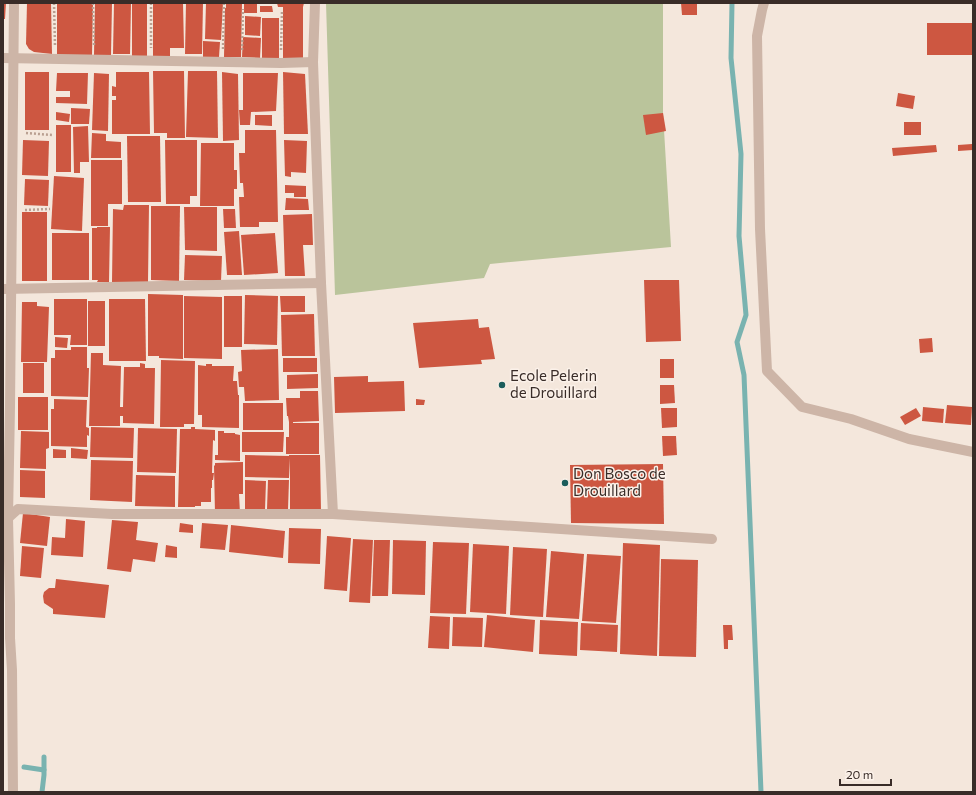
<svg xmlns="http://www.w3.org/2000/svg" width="976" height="795" viewBox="0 0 976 795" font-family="Commissioner,sans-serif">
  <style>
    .green { fill: #bac49b }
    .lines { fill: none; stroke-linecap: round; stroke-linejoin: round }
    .stream { stroke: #79b3b0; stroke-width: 5 }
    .building { fill: #cd5741 }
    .path { stroke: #b99f91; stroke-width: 2.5; stroke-dasharray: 2 2; stroke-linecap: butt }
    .minor { stroke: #cdb5a7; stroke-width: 10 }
    .poi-dot { fill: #1b5d5c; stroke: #fbf1e9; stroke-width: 1.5 }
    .labels { text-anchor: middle; stroke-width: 3; stroke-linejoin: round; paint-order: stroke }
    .poi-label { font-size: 15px; fill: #392c28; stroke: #fbf1e9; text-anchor: start }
  </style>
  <rect width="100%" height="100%" fill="#f4e7dc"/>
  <path class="green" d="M 326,3 L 663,3 L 663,113 L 671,247 L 490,264 L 484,278 L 335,295 Z"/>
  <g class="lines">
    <g class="stream">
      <path d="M 732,3 L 731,58 L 741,154 L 739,236 L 746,315 L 737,342 L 744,375 L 761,792"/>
      <path d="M 24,767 L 44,770"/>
      <path d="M 42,792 L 44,775 L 44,757"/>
    </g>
  </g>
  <g class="building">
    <path d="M 3,3 L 6,3 L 5,19 L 3,19 Z"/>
    <path d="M 27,3 L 51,3 L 52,54 L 34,52 L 29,49 L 26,44 Z"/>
    <path d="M 57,3 L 93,4 L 92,55 L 57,55 Z"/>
    <path d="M 95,3 L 112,3 L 111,55 L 94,55 Z"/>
    <path d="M 114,3 L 131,3 L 130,54 L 113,54 Z"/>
    <rect x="132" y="3" width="15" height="53"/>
    <path d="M 153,3 L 183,3 L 184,48 L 170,48 L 170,56 L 153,56 Z"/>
    <path d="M 186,3 L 203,3 L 202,54 L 185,54 Z"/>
    <path d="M 206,3 L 223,3 L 221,40 L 205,39 Z"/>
    <path d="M 226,3 L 242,3 L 241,57 L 224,57 L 225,8 L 226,8 Z"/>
    <rect x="244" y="3" width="13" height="10"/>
    <path d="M 277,3 L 304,3 L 303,7 L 303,58 L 283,58 L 283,7 L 278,7 Z"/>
    <path d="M 681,3 L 697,3 L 697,15 L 682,15 Z"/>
    <path d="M 260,6 L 272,6 L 273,12 L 260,12 Z"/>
    <path d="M 245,16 L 261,17 L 260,36 L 245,35 Z"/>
    <rect x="262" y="18" width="17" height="42"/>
    <rect x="927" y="23" width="46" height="32"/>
    <path d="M 243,37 L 261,38 L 260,58 L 242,57 Z"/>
    <path d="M 203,41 L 220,42 L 219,57 L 203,57 Z"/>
    <path d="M 153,71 L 184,71 L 185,138 L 167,138 L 167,133 L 154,133 Z"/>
    <path d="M 188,71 L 217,71 L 218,138 L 186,137 Z"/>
    <rect x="25" y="72" width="24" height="58"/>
    <path d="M 116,72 L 149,72 L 150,134 L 112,134 L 112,100 L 116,100 L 116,96 L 112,96 L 112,86 L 116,87 Z"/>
    <path d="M 222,72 L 238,74 L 239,140 L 223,141 Z"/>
    <path d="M 283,72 L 305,74 L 308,134 L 284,134 Z"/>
    <path d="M 57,73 L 88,73 L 87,104 L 56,103 L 56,97 L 70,97 L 70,91 L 56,91 Z"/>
    <path d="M 94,73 L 109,74 L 108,131 L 92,130 Z"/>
    <path d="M 243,73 L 278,73 L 276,111 L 251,112 L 250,125 L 240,125 L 239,110 L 243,110 Z"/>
    <path d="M 898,93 L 915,96 L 913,109 L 896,106 Z"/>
    <path d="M 71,108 L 90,109 L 89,124 L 71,124 Z"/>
    <path d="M 56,112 L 70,114 L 69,122 L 56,120 Z"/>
    <path d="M 663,113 L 666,131 L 646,135 L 643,115 Z"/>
    <path d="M 255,115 L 272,115 L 272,126 L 255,125 Z"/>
    <rect x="904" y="122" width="17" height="13"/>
    <rect x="56" y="125" width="15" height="47"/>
    <path d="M 88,126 L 89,162 L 80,162 L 80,173 L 74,173 L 73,127 Z"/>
    <path d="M 245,130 L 276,130 L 278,222 L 259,222 L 259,227 L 240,227 L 239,197 L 244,197 L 243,183 L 240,183 L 239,153 L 245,153 Z"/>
    <path d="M 92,133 L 106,134 L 106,141 L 121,142 L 121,158 L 91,158 Z"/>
    <path d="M 127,136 L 160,136 L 161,202 L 128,202 Z"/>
    <path d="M 23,140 L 49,141 L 48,176 L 22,175 Z"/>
    <path d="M 165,140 L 197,140 L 197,196 L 190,196 L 190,204 L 166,204 Z"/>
    <path d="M 284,140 L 307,141 L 306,173 L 291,172 L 291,177 L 285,176 Z"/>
    <path d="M 201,143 L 234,143 L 234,170 L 237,170 L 237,189 L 234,189 L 234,206 L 200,206 Z"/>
    <path d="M 972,144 L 973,150 L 958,151 L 958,145 Z"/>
    <path d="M 936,145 L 937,152 L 893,156 L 892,148 Z"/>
    <path d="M 91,160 L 122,160 L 122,204 L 108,204 L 108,226 L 91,226 Z"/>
    <path d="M 54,176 L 84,178 L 82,231 L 51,229 Z"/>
    <path d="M 25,179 L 49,180 L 48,206 L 24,205 Z"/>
    <path d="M 285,185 L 306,186 L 306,197 L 294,197 L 294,193 L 285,193 Z"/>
    <path d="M 286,198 L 308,199 L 309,210 L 285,210 Z"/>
    <path d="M 124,205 L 149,205 L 148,282 L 112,282 L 113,209 L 123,210 Z"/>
    <path d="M 151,206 L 180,206 L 179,281 L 151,280 Z"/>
    <path d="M 184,207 L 217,207 L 217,251 L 185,250 Z"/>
    <path d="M 223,209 L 235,209 L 236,228 L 224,228 Z"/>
    <rect x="22" y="212" width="25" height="69"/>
    <path d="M 312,214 L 313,245 L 303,245 L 305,276 L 285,276 L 283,215 Z"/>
    <path d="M 97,227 L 110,227 L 109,282 L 97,282 L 98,280 L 92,280 L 92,228 L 97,228 Z"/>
    <path d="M 239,231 L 242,275 L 227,275 L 224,232 Z"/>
    <rect x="52" y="233" width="37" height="47"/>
    <path d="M 275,233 L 278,273 L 244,275 L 241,235 Z"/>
    <path d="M 185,255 L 222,256 L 221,281 L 184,280 Z"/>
    <path d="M 644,280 L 679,280 L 681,341 L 646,342 Z"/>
    <path d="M 148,294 L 183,295 L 183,359 L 159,358 L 159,356 L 148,356 Z"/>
    <path d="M 245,295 L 278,296 L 277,345 L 244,344 Z"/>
    <path d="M 184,296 L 222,297 L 222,359 L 184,358 Z"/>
    <rect x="224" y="296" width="18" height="51"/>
    <path d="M 280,296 L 305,296 L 305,312 L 281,312 Z"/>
    <path d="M 54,299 L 87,299 L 87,345 L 70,345 L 71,335 L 54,335 Z"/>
    <path d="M 109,299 L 145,299 L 146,361 L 109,361 Z"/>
    <rect x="88" y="301" width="17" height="45"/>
    <path d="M 22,302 L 37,302 L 37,306 L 49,307 L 47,362 L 21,362 Z"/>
    <path d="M 314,314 L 315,356 L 282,356 L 281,315 Z"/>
    <path d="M 478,319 L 479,328 L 489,327 L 495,359 L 481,360 L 482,364 L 419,368 L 413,323 Z"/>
    <path d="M 55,337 L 68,338 L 67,348 L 55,347 Z"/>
    <path d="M 932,338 L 933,352 L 920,353 L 919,339 Z"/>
    <path d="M 71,347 L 87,347 L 87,368 L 89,368 L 88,397 L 51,396 L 51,358 L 55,358 L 55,350 L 71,350 Z"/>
    <path d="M 278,349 L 279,400 L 245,401 L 244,387 L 239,387 L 238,372 L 242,371 L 241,350 Z"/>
    <path d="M 91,353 L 103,353 L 103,365 L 121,366 L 120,407 L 123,407 L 124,367 L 140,367 L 140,363 L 145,364 L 145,368 L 155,368 L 154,424 L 123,423 L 123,416 L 120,416 L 120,426 L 89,426 Z"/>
    <rect x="283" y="358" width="34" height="14"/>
    <rect x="660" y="359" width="14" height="19"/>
    <path d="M 161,360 L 195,361 L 194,424 L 184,424 L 184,427 L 160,427 Z"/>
    <rect x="23" y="363" width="21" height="30"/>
    <path d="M 206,364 L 212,364 L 212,366 L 234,366 L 233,381 L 237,381 L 238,395 L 239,395 L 239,428 L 202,427 L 202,415 L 198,415 L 198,365 L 206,366 Z"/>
    <path d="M 318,374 L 318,388 L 287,389 L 287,375 Z"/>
    <path d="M 368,376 L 368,382 L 404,381 L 405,411 L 335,413 L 334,377 Z"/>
    <path d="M 660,385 L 674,385 L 675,403 L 660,404 Z"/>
    <path d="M 300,391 L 318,391 L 319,421 L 293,422 L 293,423 L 319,423 L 319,454 L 286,454 L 286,437 L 289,437 L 289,422 L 288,416 L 287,416 L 286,398 L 300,398 Z"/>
    <rect x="18" y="397" width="30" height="33"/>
    <path d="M 54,399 L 87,400 L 86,427 L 89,428 L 89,436 L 87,435 L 87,447 L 51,446 L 51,409 L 54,409 Z"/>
    <path d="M 416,399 L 425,400 L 424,405 L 416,405 Z"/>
    <rect x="243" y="403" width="40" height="27"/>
    <path d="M 947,405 L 972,407 L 971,425 L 945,423 Z"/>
    <path d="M 923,407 L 944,409 L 943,423 L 922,421 Z"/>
    <path d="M 661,408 L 677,408 L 677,427 L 662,428 Z"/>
    <path d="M 916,408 L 921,416 L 905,425 L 900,417 Z"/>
    <path d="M 91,427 L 134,428 L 133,458 L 90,457 Z"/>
    <path d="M 191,427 L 195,427 L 195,429 L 215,430 L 215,441 L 213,440 L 212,473 L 214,473 L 213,480 L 212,480 L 212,488 L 211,488 L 211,502 L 201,502 L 201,506 L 195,506 L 195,507 L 178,507 L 180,429 L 191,429 Z"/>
    <path d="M 138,428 L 177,429 L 176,473 L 137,472 Z"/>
    <path d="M 21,431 L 49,432 L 49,448 L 46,449 L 46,469 L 20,468 Z"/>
    <path d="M 218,431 L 224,431 L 224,433 L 235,433 L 235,434 L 240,435 L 240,461 L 215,460 L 215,455 L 218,455 Z"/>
    <path d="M 242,432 L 284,432 L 283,452 L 242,452 Z"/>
    <path d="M 662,436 L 676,436 L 677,455 L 663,456 Z"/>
    <path d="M 71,448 L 88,450 L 87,459 L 71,458 Z"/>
    <path d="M 53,449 L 66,450 L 66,458 L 53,458 Z"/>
    <path d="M 245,455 L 289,456 L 289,455 L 320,455 L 321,511 L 290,511 L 290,458 L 289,478 L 245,477 Z"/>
    <path d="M 91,460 L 133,461 L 132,502 L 90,500 Z"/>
    <path d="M 243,462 L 243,494 L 239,494 L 240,513 L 215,513 L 214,466 L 215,465 L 215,463 Z"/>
    <path d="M 663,464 L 664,524 L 571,523 L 570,465 Z"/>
    <path d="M 20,470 L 45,471 L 45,498 L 20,497 Z"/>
    <path d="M 136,475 L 175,476 L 175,507 L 135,506 Z"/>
    <path d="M 245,480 L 266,481 L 265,510 L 245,510 Z"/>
    <path d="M 268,480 L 289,480 L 288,509 L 267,509 Z"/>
    <path d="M 23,513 L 50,517 L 47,546 L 20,543 Z"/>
    <path d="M 66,519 L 85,521 L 83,557 L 51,555 L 52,537 L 65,538 Z"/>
    <path d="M 112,520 L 138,522 L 136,540 L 158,543 L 155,562 L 133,559 L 131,572 L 107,569 Z"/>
    <path d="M 180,523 L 193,525 L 193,533 L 179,532 Z"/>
    <path d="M 202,523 L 228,525 L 225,550 L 200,548 Z"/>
    <path d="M 231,525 L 285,531 L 283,558 L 229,552 Z"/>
    <path d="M 289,528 L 321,529 L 320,564 L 288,563 Z"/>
    <path d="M 327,536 L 351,538 L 347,591 L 324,589 Z"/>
    <path d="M 353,539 L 373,540 L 370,603 L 349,602 Z"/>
    <path d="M 374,540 L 390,540 L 388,596 L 372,596 Z"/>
    <path d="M 393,540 L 426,541 L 425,595 L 392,594 Z"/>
    <path d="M 433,542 L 469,543 L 466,614 L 430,613 Z"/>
    <path d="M 623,543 L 660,545 L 657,656 L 620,654 Z"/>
    <path d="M 473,544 L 509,546 L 506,614 L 470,612 Z"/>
    <path d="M 166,545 L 177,547 L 177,558 L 165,557 Z"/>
    <path d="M 22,546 L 44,548 L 41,578 L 20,576 Z"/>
    <path d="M 513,547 L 547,549 L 543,617 L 510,615 Z"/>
    <path d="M 551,551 L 584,554 L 579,619 L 546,617 Z"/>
    <path d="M 587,554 L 621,556 L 616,623 L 582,621 Z"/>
    <path d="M 661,559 L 698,560 L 696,657 L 659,656 Z"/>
    <path d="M 56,579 L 109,585 L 105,618 L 53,614 L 53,609 L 44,603 L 43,596 L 44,592 L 49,588 L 55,588 Z"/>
    <path d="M 487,615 L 535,620 L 533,652 L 484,647 Z"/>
    <path d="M 430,616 L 450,617 L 449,649 L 428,648 Z"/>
    <path d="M 453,617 L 483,618 L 482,647 L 452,646 Z"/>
    <path d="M 540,620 L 578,622 L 577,656 L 539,654 Z"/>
    <path d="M 581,623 L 618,625 L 617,652 L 580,650 Z"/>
    <path d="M 723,625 L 732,625 L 733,640 L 728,640 L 728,649 L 724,649 Z"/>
  </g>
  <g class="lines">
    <g class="path">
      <path d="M 54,3 L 55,46"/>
      <path d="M 93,3 L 94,47"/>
      <path d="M 151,3 L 151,48"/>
      <path d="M 223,49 L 224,3"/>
      <path d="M 242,50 L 243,9"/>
      <path d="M 281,50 L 282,11"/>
      <path d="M 26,133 L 52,135"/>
      <path d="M 25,210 L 50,209"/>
    </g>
    <g class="minor">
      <path d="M 315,3 L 313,62 L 321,283 L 333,514"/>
      <path d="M 764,3 L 762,10 L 757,36 L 760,229 L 767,371 L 802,407 L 851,419 L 909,439 L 973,452"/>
      <path d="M 3,58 L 281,63 L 313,62"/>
      <path d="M 3,289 L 321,283"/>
      <path d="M 4,518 L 8,518 L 18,509 L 112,514 L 333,514 L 712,539"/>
      <path d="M 13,792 L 12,670 L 10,638 L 10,604 L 8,518 L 10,407 L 14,3"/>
    </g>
  </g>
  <g class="poi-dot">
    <circle cx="502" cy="385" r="4"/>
    <circle cx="565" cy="483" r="4"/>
  </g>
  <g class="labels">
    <g class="poi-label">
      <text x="510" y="381">Ecole Pelerin<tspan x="510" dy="17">de Drouillard</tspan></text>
      <text x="573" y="479">Don Bosco de<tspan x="573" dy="17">Drouillard</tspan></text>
    </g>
  </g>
  <rect width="976" height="795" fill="none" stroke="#392c28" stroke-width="8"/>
  <path d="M840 779v6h51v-6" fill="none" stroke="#392c28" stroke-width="2"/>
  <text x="846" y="779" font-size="12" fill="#392c28" stroke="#fbf1e9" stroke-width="3" paint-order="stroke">20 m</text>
</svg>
